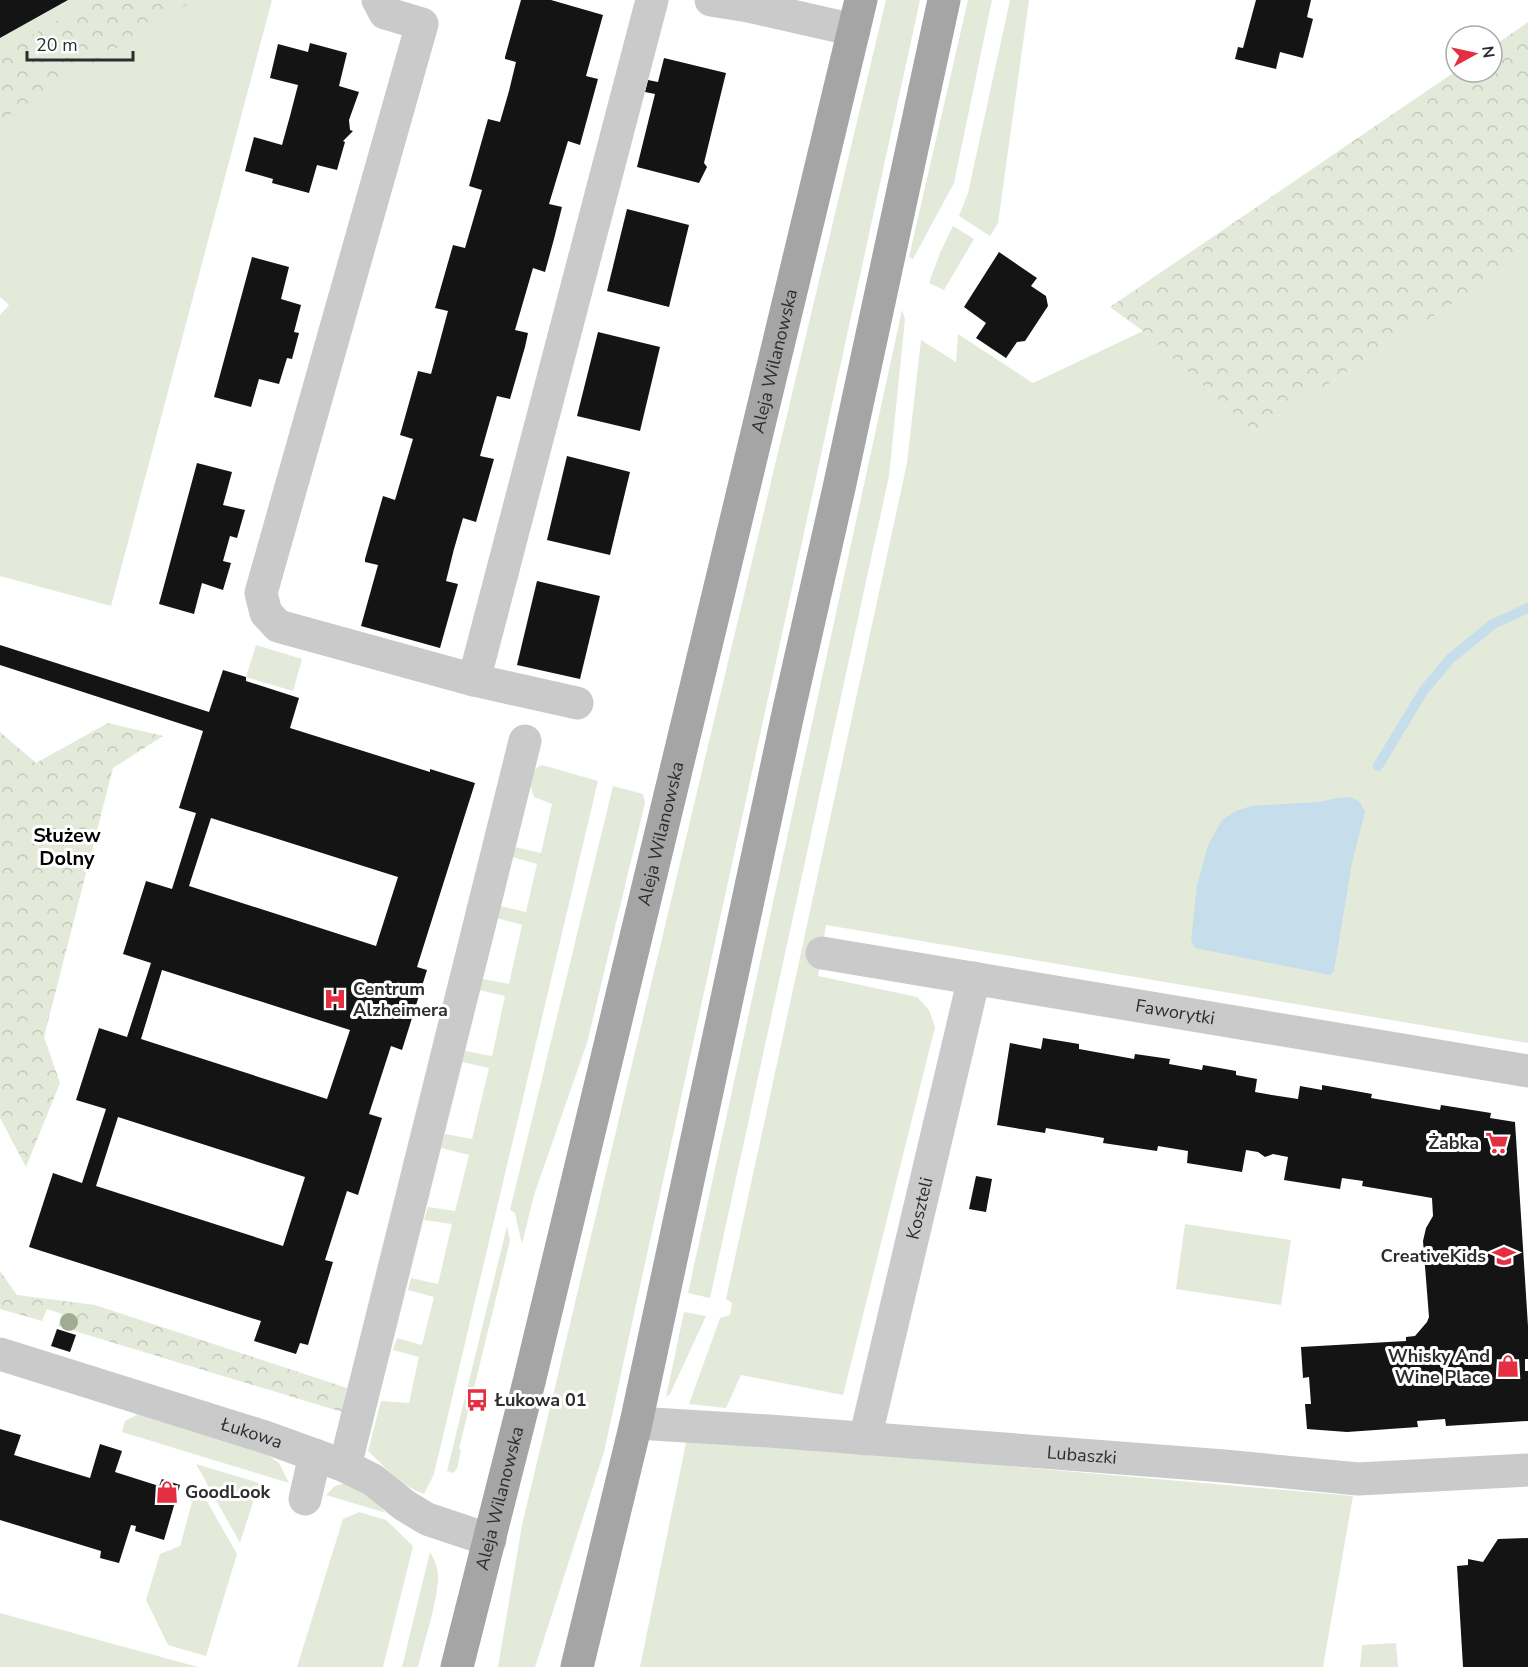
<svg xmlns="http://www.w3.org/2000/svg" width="1528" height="1667" viewBox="0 0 1528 1667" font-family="'Nunito Sans',sans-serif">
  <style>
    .green { fill: #e3eada }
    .forest { fill: url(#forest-crowns) }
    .water { fill: #c6ddeb }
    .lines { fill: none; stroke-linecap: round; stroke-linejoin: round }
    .stream { stroke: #c6ddeb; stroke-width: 10 }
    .building { fill: #141414; fill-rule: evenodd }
    .minor { stroke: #cacaca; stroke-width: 33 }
    .major { stroke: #a5a5a5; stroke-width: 33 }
    .tree { fill: #9fac93 }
    .labels { text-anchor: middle; stroke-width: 6; stroke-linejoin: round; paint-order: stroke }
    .street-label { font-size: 18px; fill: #2d2d2d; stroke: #fff }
    .poi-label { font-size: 18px; font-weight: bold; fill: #2d2d2d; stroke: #fff; text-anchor: start }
    .neighbourhood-label { font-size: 20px; font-weight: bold; fill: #000; stroke: #fff }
  </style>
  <defs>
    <pattern id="forest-crowns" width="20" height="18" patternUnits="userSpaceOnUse" patternTransform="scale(1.5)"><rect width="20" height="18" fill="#e3eada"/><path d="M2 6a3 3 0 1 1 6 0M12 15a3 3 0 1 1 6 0" fill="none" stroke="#c3c9bb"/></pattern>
  </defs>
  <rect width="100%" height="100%" fill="#fff"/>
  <g class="green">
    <path d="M 68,0 L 272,0 L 111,606 L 0,576 L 0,315 L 9,305 L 0,297 L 0,38 Z"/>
    <path d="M 886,0 L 920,0 L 604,1452 L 535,1667 L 498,1667 L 522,1525 Z"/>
    <path d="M 968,0 L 992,0 L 954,183 L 913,259 L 909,257 Z"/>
    <path d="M 1010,0 L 1029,0 L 998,223 L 990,236 L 959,216 L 968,193 Z"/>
    <path d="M 953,226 L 974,239 L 944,290 L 929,283 L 940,253 Z"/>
    <path d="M 1528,255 L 1528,1043 L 826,925 L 818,976 L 917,997 L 929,1010 L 935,1027 L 843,1395 L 741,1375 L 726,1408 L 689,1404 L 720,1318 L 730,1315 L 732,1303 L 726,1299 L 907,463 L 921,340 L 956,362 L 958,334 L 1033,383 L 1143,331 L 1254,432 Z"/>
    <path d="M 902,310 L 905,319 L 889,476 L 710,1298 L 688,1293 Z"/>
    <path d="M 256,645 L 302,659 L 293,691 L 246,677 Z"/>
    <path d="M 542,765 L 598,781 L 434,1474 L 424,1494 C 401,1486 385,1467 368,1451 L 381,1401 L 409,1403 L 419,1357 L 393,1350 L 397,1338 L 422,1345 L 434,1297 L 408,1290 L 411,1278 L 438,1284 L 452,1224 L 424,1220 L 428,1207 L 455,1211 L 469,1155 L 441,1148 L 445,1134 L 472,1139 L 489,1068 L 462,1062 L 465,1051 L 492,1056 L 505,996 L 479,990 L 483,979 L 509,984 L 522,925 L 497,918 L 500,906 L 526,912 L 537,864 L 512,857 L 515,847 L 541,853 L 552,804 L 534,797 C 529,786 529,770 542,765 Z"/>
    <path d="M 613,786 L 643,794 L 645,803 L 587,1043 L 534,1195 L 522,1244 L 515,1213 L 510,1210 Z"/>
    <path d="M 1185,1224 L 1291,1240 L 1281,1305 L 1176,1289 Z"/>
    <path d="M 507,1226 L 510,1241 L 459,1449 L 461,1450 L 457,1469 L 453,1473 L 447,1471 Z"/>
    <path d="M 684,1312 L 706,1316 L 670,1394 L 666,1397 Z"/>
    <path d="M 140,1413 L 261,1451 L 279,1463 L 289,1483 L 122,1432 L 125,1421 Z"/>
    <path d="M 687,1438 L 1353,1496 L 1323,1667 L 640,1667 Z"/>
    <path d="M 196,1464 L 259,1483 L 240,1543 Z"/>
    <path d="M 345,1483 L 365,1493 L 386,1513 L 326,1495 L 335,1486 Z"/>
    <path d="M 197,1484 L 237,1554 L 206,1656 L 168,1645 L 146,1600 L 160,1554 L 180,1546 Z"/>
    <path d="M 359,1512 L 386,1520 L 413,1546 L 383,1667 L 297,1667 L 343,1519 Z"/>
    <path d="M 430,1552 C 434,1559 437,1565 438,1574 C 439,1598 424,1642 418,1667 L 402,1667 Z"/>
    <path d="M 0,1613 L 198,1667 L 0,1667 Z"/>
    <path d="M 1396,1643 L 1398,1667 L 1360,1667 L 1362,1645 Z"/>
  </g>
  <g class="forest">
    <path d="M 92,0 L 194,0 L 0,121 L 0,54 Z"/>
    <path d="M 1528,22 L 1528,255 L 1254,432 L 1143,331 L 1110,307 L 1456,71 L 1492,72 L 1492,47 Z"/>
    <path d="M 108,723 L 163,736 L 113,768 L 44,1037 L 60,1083 L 26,1167 L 0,1118 L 0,732 L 36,763 Z"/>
    <path d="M 0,1271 L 17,1295 L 95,1305 L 347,1388 L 342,1412 L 58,1326 L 62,1314 L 47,1309 L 42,1321 L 0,1309 Z"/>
  </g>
  <path class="water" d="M 1351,797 L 1360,802 L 1365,812 L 1352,863 L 1334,971 L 1330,975 L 1195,948 L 1191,940 L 1197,885 L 1208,845 L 1222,820 L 1236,811 L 1251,806 L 1318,802 L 1338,798 Z"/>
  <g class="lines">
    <path class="stream" d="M 1378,766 L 1424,690 L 1450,659 L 1493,624 L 1528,608"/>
  </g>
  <g class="building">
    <path d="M 0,0 L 68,0 L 0,38 Z"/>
    <path d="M 521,0 L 551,0 L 603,15 L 586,76 L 598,79 L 580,145 L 568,141 L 549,204 L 562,207 L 554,239 L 545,272 L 533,268 L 515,330 L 528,333 L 525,347 L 510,399 L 497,396 L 480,456 L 494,459 L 476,522 L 463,518 L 454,549 L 446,581 L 458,584 L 440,648 L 361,626 L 378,565 L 365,562 L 365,559 L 383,496 L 395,500 L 413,439 L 400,435 L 418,371 L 431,374 L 448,311 L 435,308 L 453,245 L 465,248 L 482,190 L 469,186 L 488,119 L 500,122 L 509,91 L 516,62 L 505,59 L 505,57 Z"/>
    <path d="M 1256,0 L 1311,0 L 1307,17 L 1313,19 L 1303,58 L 1280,52 L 1276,69 L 1235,59 L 1238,47 L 1243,48 Z"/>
    <path d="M 310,43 L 347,53 L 339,86 L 359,92 L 349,120 L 350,130 L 353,131 L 343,141 L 345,142 L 337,170 L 317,165 L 309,193 L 272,183 L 273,179 L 245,171 L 254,137 L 282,145 L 290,116 L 298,85 L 270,78 L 278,44 L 308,52 Z"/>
    <path d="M 664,58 L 726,73 L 704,163 L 707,167 L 699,183 L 637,167 L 655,94 L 645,92 L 648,80 L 658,82 Z"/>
    <path d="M 627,209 L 689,225 L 669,307 L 607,291 Z"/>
    <path d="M 999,252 L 1037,278 L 1031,286 L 1046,296 L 1048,306 L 1025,341 L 1017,342 L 1006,358 L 976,338 L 986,323 L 964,307 Z"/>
    <path d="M 252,257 L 289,267 L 281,299 L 301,305 L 294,332 L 299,333 L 292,359 L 287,358 L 279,384 L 259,379 L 251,407 L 214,397 Z"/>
    <path d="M 598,332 L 660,347 L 640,431 L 577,416 Z"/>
    <path d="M 567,456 L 630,472 L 610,555 L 547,540 Z"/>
    <path d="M 197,463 L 232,472 L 223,505 L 245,510 L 237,538 L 230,536 L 223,561 L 231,563 L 223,590 L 202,583 L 194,614 L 159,604 Z"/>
    <path d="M 537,581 L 600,596 L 580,679 L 517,665 Z"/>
    <path d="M 0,645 L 209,712 L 223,670 L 246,677 L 246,681 L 299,698 L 290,728 L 430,772 L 430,769 L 475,783 L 417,967 L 427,970 L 402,1050 L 391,1046 L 369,1114 L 382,1118 L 358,1195 L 347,1191 L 325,1260 L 333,1262 L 308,1345 L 300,1343 L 296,1354 L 254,1341 L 261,1321 L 29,1247 L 53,1173 L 82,1183 L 106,1109 L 76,1100 L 99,1028 L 127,1037 L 151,963 L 123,954 L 146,881 L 172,889 L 196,813 L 179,808 L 203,731 L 0,665 ZM 211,818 L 398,877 L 376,946 L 189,886 ZM 162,970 L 350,1030 L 327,1099 L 141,1039 ZM 118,1117 L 305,1177 L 283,1246 L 96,1186 Z"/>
    <path d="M 1043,1038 L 1079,1044 L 1079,1049 L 1134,1059 L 1135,1054 L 1170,1059 L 1169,1064 L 1202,1070 L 1203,1065 L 1236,1071 L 1236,1075 L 1257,1079 L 1255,1092 L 1272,1095 L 1298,1099 L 1300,1086 L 1322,1090 L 1322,1085 L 1372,1094 L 1371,1098 L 1440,1110 L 1441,1105 L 1491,1113 L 1490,1118 L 1515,1122 L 1528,1326 L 1528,1359 L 1525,1359 L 1525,1371 L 1528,1371 L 1528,1421 L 1446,1426 L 1445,1419 L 1417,1421 L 1418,1427 L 1347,1432 L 1307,1429 L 1305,1404 L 1311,1404 L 1309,1377 L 1303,1378 L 1301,1347 L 1406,1341 L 1406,1337 L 1415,1336 L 1427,1322 L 1429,1317 L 1423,1241 L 1426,1228 L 1433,1216 L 1432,1198 L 1362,1186 L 1363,1181 L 1342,1178 L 1340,1189 L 1284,1180 L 1288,1157 L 1273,1154 L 1265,1157 L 1258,1152 L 1246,1150 L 1242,1172 L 1187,1163 L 1188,1151 L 1158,1146 L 1157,1151 L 1103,1143 L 1104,1138 L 1046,1128 L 1045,1133 L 997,1125 L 1010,1043 L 1041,1049 Z"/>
    <path d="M 976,1176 L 992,1179 L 986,1212 L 969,1209 Z"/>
    <path d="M 57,1329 L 76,1335 L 70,1352 L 51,1346 Z"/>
    <path d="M 0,1429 L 21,1435 L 14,1455 L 90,1478 L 100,1444 L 122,1451 L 115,1472 L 159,1486 L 162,1479 L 180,1485 L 164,1540 L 135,1531 L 136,1526 L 131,1525 L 119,1563 L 100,1558 L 101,1551 L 0,1520 Z"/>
    <path d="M 1528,1538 L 1528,1667 L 1463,1667 L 1457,1566 L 1468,1565 L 1468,1559 L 1483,1562 L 1498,1539 Z"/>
  </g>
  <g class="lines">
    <g class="minor">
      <path d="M 378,0 L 385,13 L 422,24 L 261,593 L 266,613 L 278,626 L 474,680 L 652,0"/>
      <path d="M 711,0 L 748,6 L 854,30"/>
      <path d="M 474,680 L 577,703"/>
      <path id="s1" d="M 822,953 L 1528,1071"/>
      <path id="s2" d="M 0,1354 L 265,1437 L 345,1466 L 373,1480 L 404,1505 L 427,1519 L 490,1540"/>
      <path id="s3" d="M 636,1423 L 769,1431 L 1224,1466 L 1358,1479 L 1528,1470"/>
      <path id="s4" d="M 865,1439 L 974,978"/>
      <path d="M 345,1466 L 525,741"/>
      <path d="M 305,1499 L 315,1455"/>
    </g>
    <g class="major">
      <path id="s5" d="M 457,1667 L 530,1378 L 861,0"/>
      <path d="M 577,1667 L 636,1423 L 789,709 L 839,488 L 944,0"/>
    </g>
  </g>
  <circle class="tree" cx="69" cy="1322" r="9"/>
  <defs>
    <g id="hospital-bare" transform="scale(1.8)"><path d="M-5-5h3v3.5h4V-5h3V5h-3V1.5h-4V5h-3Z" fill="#e32f41" stroke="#fff" stroke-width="2.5" paint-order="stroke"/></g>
    <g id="supermarket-bare" transform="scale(1.8)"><path d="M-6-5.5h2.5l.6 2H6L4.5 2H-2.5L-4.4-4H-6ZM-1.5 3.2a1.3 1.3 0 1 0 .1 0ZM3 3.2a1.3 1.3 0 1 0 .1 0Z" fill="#e32f41" stroke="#fff" stroke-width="2.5" paint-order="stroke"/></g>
    <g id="school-bare" transform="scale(1.8)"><path d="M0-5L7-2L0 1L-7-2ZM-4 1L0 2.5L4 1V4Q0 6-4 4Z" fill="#e32f41" stroke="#fff" stroke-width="2.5" paint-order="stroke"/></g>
    <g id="shop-bare" transform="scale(1.8)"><path d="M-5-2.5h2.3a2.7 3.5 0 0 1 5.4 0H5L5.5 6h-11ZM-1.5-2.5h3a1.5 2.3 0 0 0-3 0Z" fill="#e32f41" stroke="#fff" stroke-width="2.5" paint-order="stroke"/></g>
    <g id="bus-bare" transform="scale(1.8)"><path d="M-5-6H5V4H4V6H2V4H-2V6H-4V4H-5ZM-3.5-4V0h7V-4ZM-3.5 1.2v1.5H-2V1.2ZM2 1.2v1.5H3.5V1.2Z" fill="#e32f41" stroke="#fff" stroke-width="2.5" paint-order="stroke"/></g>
  </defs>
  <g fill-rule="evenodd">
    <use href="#hospital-bare" x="335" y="999"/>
    <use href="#supermarket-bare" x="1497" y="1143"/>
    <use href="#school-bare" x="1504" y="1256"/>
    <use href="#shop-bare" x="1508" y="1366"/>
    <use href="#bus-bare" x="477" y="1400"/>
    <use href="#shop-bare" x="167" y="1492"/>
  </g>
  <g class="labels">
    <g class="street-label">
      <text dy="6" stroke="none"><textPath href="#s5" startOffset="1344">Aleja Wilanowska</textPath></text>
      <text dy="6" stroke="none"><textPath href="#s5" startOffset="858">Aleja Wilanowska</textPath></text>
      <text dy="6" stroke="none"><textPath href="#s1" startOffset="358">Faworytki</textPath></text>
      <text dy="6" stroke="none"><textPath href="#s4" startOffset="237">Koszteli</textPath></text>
      <text dy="6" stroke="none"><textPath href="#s2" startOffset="264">Łukowa</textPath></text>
      <text dy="6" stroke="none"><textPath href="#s3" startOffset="447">Lubaszki</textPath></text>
      <text dy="6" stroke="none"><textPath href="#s5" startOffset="174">Aleja Wilanowska</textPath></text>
    </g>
    <g class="poi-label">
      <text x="353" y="995">Centrum<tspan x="353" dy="21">Alzheimera</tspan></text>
      <text x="1479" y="1149" text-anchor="end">Żabka</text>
      <text x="1486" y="1262" text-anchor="end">CreativeKids</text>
      <text x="1490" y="1362" text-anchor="end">Whisky And<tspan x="1490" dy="21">Wine Place</tspan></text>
      <text x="495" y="1406">Łukowa 01</text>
      <text x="185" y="1498">GoodLook</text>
    </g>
    <g class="neighbourhood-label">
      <text x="67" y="842">Służew<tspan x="67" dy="23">Dolny</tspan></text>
    </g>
  </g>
  <g transform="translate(1474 54) rotate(82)"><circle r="28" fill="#ffffff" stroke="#ababab" stroke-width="1.5"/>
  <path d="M0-4.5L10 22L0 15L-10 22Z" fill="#e32f41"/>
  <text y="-9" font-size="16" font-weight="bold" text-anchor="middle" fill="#2d2d2d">N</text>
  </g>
  <path d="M27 51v9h106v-9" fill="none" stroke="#2d2d2d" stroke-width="3"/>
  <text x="36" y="51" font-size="18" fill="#2d2d2d" stroke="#ffffff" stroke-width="4.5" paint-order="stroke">20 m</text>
</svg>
